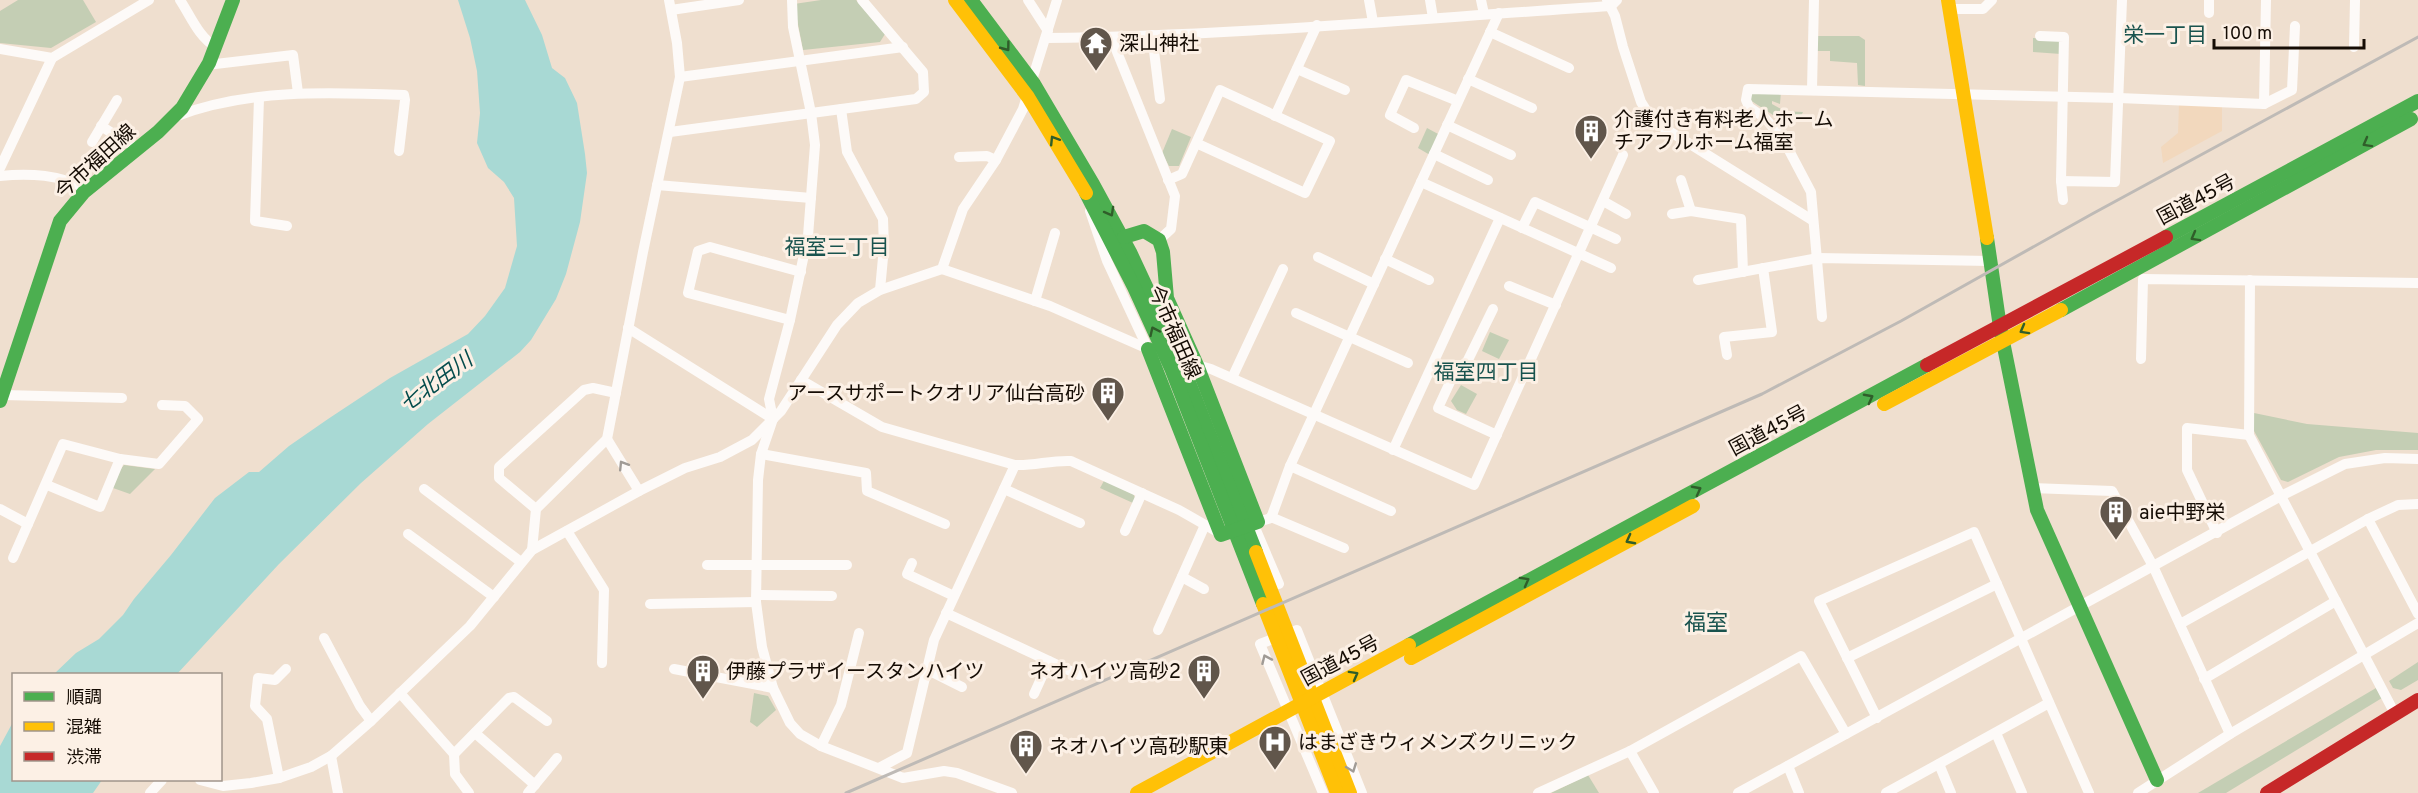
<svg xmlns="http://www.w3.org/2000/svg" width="2418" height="793" viewBox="0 0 2418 793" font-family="Overpass,'Noto Sans JP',sans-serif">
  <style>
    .built { fill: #f2d8bd }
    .green { fill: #c4ceb4 }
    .water { fill: #a8d9d4 }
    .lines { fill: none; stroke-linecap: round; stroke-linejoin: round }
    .street { stroke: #fdfaf8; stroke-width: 10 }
    .fast { stroke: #4caf50; stroke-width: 14 }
    .slow { stroke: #ffc107; stroke-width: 14 }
    .jam { stroke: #c62828; stroke-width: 14 }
    .rail { stroke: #bebab6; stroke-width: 3 }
    .oneway { stroke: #305e2a }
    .oneway2 { stroke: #a09b96 }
    .labels { text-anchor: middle; stroke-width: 6; stroke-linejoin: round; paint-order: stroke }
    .poi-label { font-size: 20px; fill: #150c04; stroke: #fcf0e5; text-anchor: start }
    .street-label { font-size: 20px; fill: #150c04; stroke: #fcf0e5 }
    .neighbourhood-label { font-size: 21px; fill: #19534e; stroke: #fcf0e5 }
    .water-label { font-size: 21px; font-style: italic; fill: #054d4d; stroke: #fcf0e5 }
    .quarter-label { font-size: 22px; fill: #19534e; stroke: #fcf0e5 }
  </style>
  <rect width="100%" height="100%" fill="#efdfcf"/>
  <path class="built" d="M 2179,104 L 2222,106 L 2222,131 L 2163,163 L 2161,147 L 2178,133 Z"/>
  <g class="green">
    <path d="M 18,0 L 83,0 L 96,22 L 51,48 L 0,43 L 0,11 Z"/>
    <path d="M 821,0 L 856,0 L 885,34 L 880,42 L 803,50 L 794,4 Z"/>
    <path d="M 1815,36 L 1859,36 L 1865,40 L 1865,86 L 1858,85 L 1857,63 L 1830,61 L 1830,51 L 1815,51 Z"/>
    <path d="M 2033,38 L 2059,39 L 2061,54 L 2033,52 Z"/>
    <path d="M 1781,91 L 1780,104 L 1772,101 L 1772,104 L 1781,109 L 1780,111 L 1803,112 L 1801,116 L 1773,115 L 1750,100 L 1750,92 Z"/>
    <path d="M 1427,128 L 1440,135 L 1430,155 L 1418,148 Z"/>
    <path d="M 1172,129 L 1191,137 L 1179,166 L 1169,166 L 1162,153 Z"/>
    <path d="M 1490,332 L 1509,340 L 1499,359 L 1482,351 Z"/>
    <path d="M 1461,385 L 1477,394 L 1466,414 L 1457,410 L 1451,401 Z"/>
    <path d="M 2254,413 L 2307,424 L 2418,433 L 2418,450 L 2376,450 L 2339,457 L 2288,482 L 2281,480 L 2254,431 Z"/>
    <path d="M 124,465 L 155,469 L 130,494 L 113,488 L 120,470 Z"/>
    <path d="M 1105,479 L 1132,491 L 1135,498 L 1133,503 L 1100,488 Z"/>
    <path d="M 2418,662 L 2418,680 L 2401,690 L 2393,688 L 2389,681 Z"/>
    <path d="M 2376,688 L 2382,698 L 2226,793 L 2198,793 Z"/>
    <path d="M 754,693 L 768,696 L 776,710 L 757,727 L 750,722 Z"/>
    <path d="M 1588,775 L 1599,793 L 1551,793 Z"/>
  </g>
  <g class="water">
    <path d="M 458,0 L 525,0 L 542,35 L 552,68 L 565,78 L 577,103 L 585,154 L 587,173 L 580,222 L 566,274 L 556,299 L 531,340 L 520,352 L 428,424 L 361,483 L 279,564 L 177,674 L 54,674 L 76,653 L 99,639 L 123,615 L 134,599 L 171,555 L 215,498 L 249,472 L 259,472 L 289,446 L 328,419 L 390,378 L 468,334 L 485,316 L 505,288 L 517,246 L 514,198 L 504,182 L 488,168 L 477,143 L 480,113 L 477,71 L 470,38 Z"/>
    <path d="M 13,722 L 14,780 L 102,780 L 93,793 L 0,793 L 0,746 Z"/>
  </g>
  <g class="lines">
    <g class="street">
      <path d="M 180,0 C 190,15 199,38 216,47"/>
      <path d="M 792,0 L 793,27 L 811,113 L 815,145 L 808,236 L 790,320 L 769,399 L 773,419 L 761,454 L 758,480 L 756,602 L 762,647 L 773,688 L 790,723 L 800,734 L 821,746 L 903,778 L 944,771 L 957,773 L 1012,793"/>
      <path d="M 1028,0 L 1048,31"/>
      <path d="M 1369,0 L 1373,22"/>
      <path d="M 1430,0 L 1433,18"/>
      <path d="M 1481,0 L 1484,14"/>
      <path d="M 1607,0 L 1615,16 L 1623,47 L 1641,102 L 1653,121 L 1812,220"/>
      <path d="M 1949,9 L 1983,9 L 1992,0"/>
      <path d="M 671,10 L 739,0"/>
      <path d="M 2209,13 L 2209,0"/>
      <path d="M 1490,32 L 1569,68"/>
      <path d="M 1152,35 L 1160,99"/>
      <path d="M 2040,36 L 2064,37 L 2061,181"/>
      <path d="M 1111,37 L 1175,196 L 1171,229 L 1159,240"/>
      <path d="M 1046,38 C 1234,36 1423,18 1611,6 L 1617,0"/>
      <path d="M 2354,47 L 2355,0"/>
      <path d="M 0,49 L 52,58 L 149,0"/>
      <path d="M 207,65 L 293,55 L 298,93"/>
      <path d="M 1297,69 L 1345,90"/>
      <path d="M 680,77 L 903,47"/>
      <path d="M 1468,79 L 1532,108"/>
      <path d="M 1812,89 L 1814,0"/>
      <path d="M 259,98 L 255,221 L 287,226"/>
      <path d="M 2264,104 L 2292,90 L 2295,26"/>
      <path d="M 841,109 L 847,152 L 883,219 L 884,247 L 880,290"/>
      <path d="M 177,116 C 248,89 329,92 404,95 L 405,100 L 399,151"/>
      <path d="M 1275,116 L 1317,25"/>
      <path d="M 1447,125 L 1511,155"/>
      <path d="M 101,126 L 137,149"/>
      <path d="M 1414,128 L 1390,115 L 1406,80 L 1458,101"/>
      <path d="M 670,132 L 916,99 L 924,92 L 923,72 L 862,0"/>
      <path d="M 92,142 L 117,100"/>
      <path d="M 1434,154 L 1488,180"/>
      <path d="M 959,157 L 987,156 L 996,160"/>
      <path d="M 0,168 L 52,58"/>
      <path d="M 0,176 C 27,173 63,174 87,190"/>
      <path d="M 1168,180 L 1182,174 L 1220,90 L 1330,141 L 1305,193 L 1196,143"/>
      <path d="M 1681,180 L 1691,211"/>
      <path d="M 1421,182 L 1611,268"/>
      <path d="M 657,185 L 811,198"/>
      <path d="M 2063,200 L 2061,181 L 2115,182 L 2122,0"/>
      <path d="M 1603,201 L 1626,214"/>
      <path d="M 1090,211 L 1107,261 L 1148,349"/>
      <path d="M 1672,214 L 1691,211 L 1741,219 L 1743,272"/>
      <path d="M 1522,228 L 1535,202 L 1616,239"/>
      <path d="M 1318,257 L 1374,284"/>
      <path d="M 1385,259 L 1429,280"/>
      <path d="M 942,269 L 1050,306 L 1148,349"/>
      <path d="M 1698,280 L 1818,258 L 1990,261"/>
      <path d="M 2250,280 L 2249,435 L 2395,714"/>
      <path d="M 1509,286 L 1556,305"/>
      <path d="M 1035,301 L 1055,233"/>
      <path d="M 1493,309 L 1465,366 L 1451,380 L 1438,408 L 1497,435"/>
      <path d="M 1296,313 L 1408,363"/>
      <path d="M 1822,317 L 1811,192 L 1783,139 L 1765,118 L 1749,107 L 1746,100 L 1748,89 L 2119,98 L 2264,104 L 2266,0"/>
      <path d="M 790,320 L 688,293 L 698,251 L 710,247 L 801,272"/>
      <path d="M 628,328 L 773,419"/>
      <path d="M 1727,355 L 1724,337 L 1772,332 L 1763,268"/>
      <path d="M 2141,359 L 2143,279 L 2418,283"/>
      <path d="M 1197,365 L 1211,369 L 1474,485 L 1623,155"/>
      <path d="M 1232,378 L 1283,269"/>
      <path d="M 801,380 L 882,427 L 1015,465 C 1034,466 1051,460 1071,461 L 1179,510 L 1221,534"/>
      <path d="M 3,395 L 122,398"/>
      <path d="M 607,439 L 639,491"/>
      <path d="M 1393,450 L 1500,218"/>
      <path d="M 761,454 L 866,473 L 867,491 L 945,524"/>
      <path d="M 1290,466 L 1391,511"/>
      <path d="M 47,485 L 100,507 L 120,459"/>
      <path d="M 2031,488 L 2112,491 L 2153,566 L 2230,734"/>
      <path d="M 424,489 L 521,562"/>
      <path d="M 1004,489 L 1080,523"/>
      <path d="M 0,509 L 28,524 L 63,444 L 120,459 L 159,464 L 198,419 L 185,406 L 162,405"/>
      <path d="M 536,509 L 499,478 L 499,467 L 584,390 L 593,388 L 616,393"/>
      <path d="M 1271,517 L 1344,548"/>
      <path d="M 2368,519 L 2418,614"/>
      <path d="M 1258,522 L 1271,518 L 1290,466 L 1499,13"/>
      <path d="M 1253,523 L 1279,584"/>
      <path d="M 567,531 L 604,590 L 602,663"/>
      <path d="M 1125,531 L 1142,493"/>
      <path d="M 2217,533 L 2187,470 L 2187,428 L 2249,435"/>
      <path d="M 408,534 L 494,597"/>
      <path d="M 532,550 L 536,509 L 607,439 L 643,252 L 680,77 L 677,43 L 669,0"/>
      <path d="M 13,558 L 28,524"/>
      <path d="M 912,563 L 907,574 L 954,596"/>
      <path d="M 707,565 L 847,565"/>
      <path d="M 1182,577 L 1204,589"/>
      <path d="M 757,595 L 832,596"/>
      <path d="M 650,604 L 756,602"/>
      <path d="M 946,613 L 1079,675"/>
      <path d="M 2180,624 L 2368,519 L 2398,505 L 2418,504"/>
      <path d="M 1158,630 L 1205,525"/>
      <path d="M 324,638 L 360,706 L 371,721"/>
      <path d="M 1847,658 L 1997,584"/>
      <path d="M 674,669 L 773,688"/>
      <path d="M 928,670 L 962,687"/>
      <path d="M 2204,679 L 2336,601"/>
      <path d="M 400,693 L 454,754 L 455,774 L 469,793"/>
      <path d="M 1034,694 L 1049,661"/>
      <path d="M 1877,718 L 1819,601 L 1974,532 L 2089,793"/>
      <path d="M 475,733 L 535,785"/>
      <path d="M 1996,733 L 2022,793"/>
      <path d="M 821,746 L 841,705 L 859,633"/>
      <path d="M 454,754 L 509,698 L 514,697 L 547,721"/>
      <path d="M 331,756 L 338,793"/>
      <path d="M 1939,764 L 1951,793"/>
      <path d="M 1788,766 L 1799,793"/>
      <path d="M 879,768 L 907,753 L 934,640 L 1015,465"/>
      <path d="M 279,778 L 267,719 L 255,706 L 258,678 L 275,680 L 286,669"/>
      <path d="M 200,780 L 223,786 L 251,783 L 279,778 L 311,767 L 331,756 L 371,721 L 470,626 L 532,550 L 639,491 L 685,468 L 720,457 L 752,440 L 781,411 L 837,325 L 858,303 L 880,290 L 942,269 L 963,209 L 996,160 L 1023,109 L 1057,0"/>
      <path d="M 150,793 L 162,780"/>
      <path d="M 528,793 L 557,758"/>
      <path d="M 1323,793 L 1260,644 L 1297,630 L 1362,793"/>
      <path d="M 1538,793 L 1630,751"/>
      <path d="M 1654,793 L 1630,751 L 1801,656 L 1846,734"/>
      <path d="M 1738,793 L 2281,496 L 2345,464 L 2385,458 L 2418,459"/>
      <path d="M 1886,793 L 2049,703"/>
      <path d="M 2138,793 L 2230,734 L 2418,623"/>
    </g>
    <g class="fast">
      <path d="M 971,0 L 1034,84 L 1093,184 L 1130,252 L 1179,357 L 1256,552"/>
      <path d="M 1086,193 L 1134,287 L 1171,368 L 1263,604"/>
      <path d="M 1124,237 L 1144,231 L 1159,240 L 1163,252 L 1167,298 L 1197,365 L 1258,522 L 1221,535 L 1148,349"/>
      <path d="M 2166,237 L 2418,101"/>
      <path d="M 1987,238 L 2000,327 L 2037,510 L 2157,780"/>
      <path d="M 2061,310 L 2411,119"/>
      <path d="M 0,401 L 60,221 L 84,192 L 158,132 L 182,108 L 209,63 L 233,0"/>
      <path d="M 1409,645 L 1927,365"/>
    </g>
    <g class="slow">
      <path d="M 955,0 L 1028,97 L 1086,193"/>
      <path d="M 1948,0 L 1987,238"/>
      <path d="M 1884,404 L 2061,310"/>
      <path d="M 1256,552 L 1350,793"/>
      <path d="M 1263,604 L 1337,793"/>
      <path d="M 1411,658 L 1693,506"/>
      <path d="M 1137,793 L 1409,645"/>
    </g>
    <g class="jam">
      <path d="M 1927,365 L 2166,237"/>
      <path d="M 2267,793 L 2418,700"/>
    </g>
    <path class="rail" d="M 846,793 L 1762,394 L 1901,321 L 2092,214 L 2418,37"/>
  </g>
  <defs><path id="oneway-chevron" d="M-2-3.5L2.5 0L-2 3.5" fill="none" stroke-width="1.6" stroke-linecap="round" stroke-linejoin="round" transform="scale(1.5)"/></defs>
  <g class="oneway">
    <use href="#oneway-chevron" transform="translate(1006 47) rotate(53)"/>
    <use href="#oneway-chevron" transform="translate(1054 140) rotate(-122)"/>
    <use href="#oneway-chevron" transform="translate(2367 143) rotate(151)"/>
    <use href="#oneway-chevron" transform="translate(1110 212) rotate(61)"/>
    <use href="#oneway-chevron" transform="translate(2195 237) rotate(151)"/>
    <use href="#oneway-chevron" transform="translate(2024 330) rotate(151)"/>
    <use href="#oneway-chevron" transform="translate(1154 331) rotate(-115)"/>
    <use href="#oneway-chevron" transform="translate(1869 398) rotate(-28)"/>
    <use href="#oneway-chevron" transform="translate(1697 490) rotate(-28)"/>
    <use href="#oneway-chevron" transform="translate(1630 540) rotate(152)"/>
    <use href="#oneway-chevron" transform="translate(1525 581) rotate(-29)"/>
    <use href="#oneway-chevron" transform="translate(1354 675) rotate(-29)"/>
  </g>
  <g class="oneway2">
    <use href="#oneway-chevron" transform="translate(623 465) rotate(-122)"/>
    <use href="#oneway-chevron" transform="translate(1266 659) rotate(-114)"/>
    <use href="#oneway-chevron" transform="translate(1352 768) rotate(69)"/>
  </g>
  <defs>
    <g id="temple-pin" transform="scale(1.725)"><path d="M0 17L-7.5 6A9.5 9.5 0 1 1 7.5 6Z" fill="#61564b" stroke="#fcf0e5"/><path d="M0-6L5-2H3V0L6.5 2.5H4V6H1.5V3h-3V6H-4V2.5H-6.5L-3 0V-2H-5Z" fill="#fff"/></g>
    <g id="building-pin" transform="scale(1.725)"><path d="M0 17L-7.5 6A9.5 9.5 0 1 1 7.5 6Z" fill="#61564b" stroke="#fcf0e5"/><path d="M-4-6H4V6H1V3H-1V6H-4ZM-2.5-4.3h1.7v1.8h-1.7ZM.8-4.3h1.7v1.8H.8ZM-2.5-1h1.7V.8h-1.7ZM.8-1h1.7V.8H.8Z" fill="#fff"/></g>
    <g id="hospital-pin" transform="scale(1.725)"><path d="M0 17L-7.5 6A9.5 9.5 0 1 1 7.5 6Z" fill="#61564b" stroke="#fcf0e5"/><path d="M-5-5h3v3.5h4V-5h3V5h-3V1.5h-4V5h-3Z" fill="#fff"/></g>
  </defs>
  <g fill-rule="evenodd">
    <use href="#temple-pin" x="1096" y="43"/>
    <use href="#building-pin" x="1591" y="131"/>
    <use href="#building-pin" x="1108" y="393"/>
    <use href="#building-pin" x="2116" y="512"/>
    <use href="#building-pin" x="703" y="671"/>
    <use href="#building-pin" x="1204" y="671"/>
    <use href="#hospital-pin" x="1275" y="742"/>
    <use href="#building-pin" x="1026" y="746"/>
  </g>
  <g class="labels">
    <g class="poi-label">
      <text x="1119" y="50">深山神社</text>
      <text x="1614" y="126">介護付き有料老人ホーム<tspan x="1614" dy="23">チアフルホーム福室</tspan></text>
      <text x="1085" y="400" text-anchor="end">アースサポートクオリア仙台高砂</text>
      <text x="2139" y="519">aie中野栄</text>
      <text x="726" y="678">伊藤プラザイースタンハイツ</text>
      <text x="1181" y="678" text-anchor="end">ネオハイツ高砂2</text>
      <text x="1298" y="749">はまざきウィメンズクリニック</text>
      <text x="1049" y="753">ネオハイツ高砂駅東</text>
    </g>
    <g class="street-label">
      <text transform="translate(95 161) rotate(-42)" y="7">今市福田線</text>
      <text transform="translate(2196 199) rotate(-28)" y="7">国道45号</text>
      <text transform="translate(1175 332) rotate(66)" y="7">今市福田線</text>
      <text transform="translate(1768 430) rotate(-28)" y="7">国道45号</text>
      <text transform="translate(1340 660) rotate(-28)" y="7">国道45号</text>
    </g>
    <g class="neighbourhood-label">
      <text x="2165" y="42">栄一丁目</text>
      <text x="837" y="254">福室三丁目</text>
      <text x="1486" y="379">福室四丁目</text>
    </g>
    <g class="water-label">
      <text transform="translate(436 382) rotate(-36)" y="7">七北田川</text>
    </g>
    <g class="quarter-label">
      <text x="1706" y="630">福室</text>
    </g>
  </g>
  <rect x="12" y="673" width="210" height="108" fill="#fcf0e5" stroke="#a0958b" stroke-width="1.5"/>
  <rect x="24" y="692" width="30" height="9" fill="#4caf50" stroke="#a0958b" stroke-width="1.5"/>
  <text x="66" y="703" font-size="18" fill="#150c04">順調</text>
  <rect x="24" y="722" width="30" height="9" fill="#ffc107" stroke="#a0958b" stroke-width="1.5"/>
  <text x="66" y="733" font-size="18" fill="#150c04">混雑</text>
  <rect x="24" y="752" width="30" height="9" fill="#c62828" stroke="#a0958b" stroke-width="1.5"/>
  <text x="66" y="763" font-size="18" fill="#150c04">渋滞</text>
  <path d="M2214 39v9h150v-9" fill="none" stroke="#150c04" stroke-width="3"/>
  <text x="2223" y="39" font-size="18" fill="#150c04" stroke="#fcf0e5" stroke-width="4.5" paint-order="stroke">100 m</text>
</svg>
